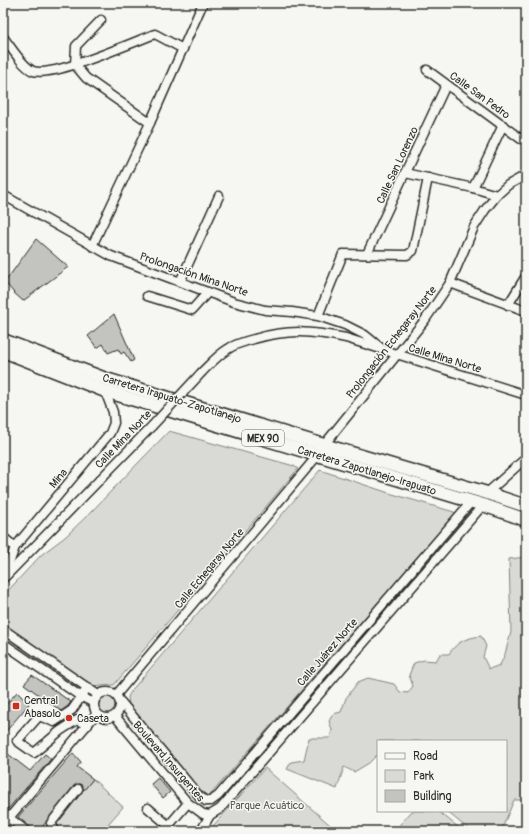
<svg xmlns="http://www.w3.org/2000/svg" width="529" height="834" viewBox="0 0 529 834" font-family="Pangolin,sans-serif">
  <style>
    .green { fill: #d9d9d5; stroke: #828280 }
    .building { fill: #c3c3c0; stroke: #2b2b2b }
    .lines { fill: none; stroke-linecap: round; stroke-linejoin: round }
    .minor-casing { stroke: #2b2b2b; stroke-width: 11 }
    .highway-casing { stroke: #2b2b2b; stroke-width: 15 }
    .minor { stroke: #f6f6f2; stroke-width: 8 }
    .highway { stroke: #f6f6f2; stroke-width: 12 }
    .minor-bridge-casing { stroke: #2b2b2b; stroke-width: 11; stroke-linecap: butt }
    .minor-bridge { stroke: #f6f6f2; stroke-width: 8 }
    .poi-dot { fill: #c8321e; stroke: #f6f6f2; stroke-width: 1.5 }
    .labels { text-anchor: middle; stroke-width: 3; stroke-linejoin: round; paint-order: stroke }
    .shield { fill: #f6f6f2; stroke: #686867; stroke-width: 1 }
    .shield-label { font-size: 10px; font-weight: bold; fill: #2b2b2b }
    .street-label { font-size: 11px; fill: #2b2b2b; stroke: #f6f6f2 }
    .poi-label { font-size: 11px; fill: #2b2b2b; stroke: #f6f6f2; text-anchor: start }
    .park-label { font-size: 11px; fill: #565656; stroke: #f6f6f2 }
  </style>
  <rect width="100%" height="100%" fill="#f6f6f2"/>
  <filter id="ink" filterUnits="userSpaceOnUse"><feTurbulence type="fractalNoise" baseFrequency=".025" numOctaves="2"/><feDisplacementMap in="SourceGraphic" scale="8" xChannelSelector="R" yChannelSelector="G"/><feConvolveMatrix kernelMatrix="1 2 1 2 8 2 1 2 1" color-interpolation-filters="sRGB"/></filter>
  <g filter="url(#ink)">
    <g class="green">
      <path d="M 169,431 L 294,466 L 298,469 L 297,470 L 114,685 L 90,687 L 3,625 L 3,596 L 41,555 L 65,537 L 90,513 Z"/>
      <path d="M 320,470 L 389,493 L 454,512 L 455,514 L 211,794 L 206,797 L 129,704 L 128,697 L 131,691 Z"/>
      <path d="M 526,557 L 526,800 L 514,800 L 501,831 L 477,831 L 467,828 L 446,811 L 506,811 L 506,741 L 378,741 L 378,754 L 369,763 L 354,772 L 344,767 L 337,789 L 287,769 L 291,762 L 304,760 L 309,738 L 330,738 L 332,730 L 329,721 L 333,714 L 341,712 L 346,698 L 358,682 L 368,678 L 394,684 L 400,692 L 408,693 L 413,686 L 409,675 L 414,663 L 424,660 L 436,661 L 440,654 L 449,654 C 457,641 467,638 481,636 L 486,646 L 483,657 L 489,669 L 500,665 L 505,654 L 511,632 L 509,559 Z"/>
      <circle cx="107" cy="705" r="11"/>
      <path d="M 265,768 L 337,831 L 216,831 L 212,827 Z"/>
      <path d="M 93,779 L 123,807 L 102,831 L 60,831 L 55,826 L 60,818 Z"/>
      <path d="M 412,811 L 438,811 L 463,831 L 394,831 Z"/>
    </g>
    <g class="building">
      <path d="M 36,239 L 68,267 L 23,301 L 13,292 L 5,282 Z"/>
      <path d="M 114,314 L 134,360 L 131,362 L 124,352 L 121,354 L 118,349 L 108,353 L 103,344 L 97,348 L 88,336 Z"/>
      <path d="M 32,675 L 71,702 L 68,706 L 61,711 L 24,684 Z"/>
      <path d="M 17,692 L 29,704 L 3,735 L 3,708 Z"/>
      <path d="M 3,750 L 30,771 L 45,754 L 51,759 L 8,809 L 3,804 Z"/>
      <path d="M 73,753 L 81,762 L 77,767 L 93,779 L 84,790 L 82,785 L 79,784 L 74,786 L 43,826 L 49,831 L 35,831 L 18,817 Z"/>
      <path d="M 158,778 L 170,792 L 163,798 L 151,784 Z"/>
    </g>
    <g class="lines">
      <g class="minor-casing">
        <g id="minor">
          <path d="M 101,20 L 76,46 L 75,65 L 86,78 L 150,123"/>
          <path d="M 3,37 C 11,47 22,66 33,71 C 53,78 133,42 155,34 L 183,49"/>
          <path d="M 427,70 L 521,139"/>
          <path d="M 405,173 L 473,188 L 497,195"/>
          <path d="M 473,188 L 503,125"/>
          <path d="M 3,195 L 111,256 L 234,302 L 265,310 L 292,312 L 318,316 L 345,325 L 365,335 L 385,351"/>
          <path d="M 92,246 L 150,123 L 203,3"/>
          <path d="M 367,254 L 446,85"/>
          <path d="M 180,282 L 219,196"/>
          <path d="M 450,283 L 526,311"/>
          <path d="M 147,296 L 192,310 L 208,292"/>
          <path d="M 508,305 L 526,276"/>
          <path d="M 318,316 L 343,254 L 407,255 L 413,251 L 428,178"/>
          <path d="M 202,372 C 210,364 218,355 228,349 C 235,344 246,341 254,339 C 289,329 311,331 346,338 L 526,395"/>
          <path d="M 324,445 L 425,320 L 450,283 L 474,227 L 485,210 L 497,195 L 508,185 L 526,175"/>
          <path d="M 487,493 L 526,458"/>
          <path d="M 3,537 L 15,547"/>
          <path d="M 6,576 L 152,426"/>
          <path d="M 4,578 L 15,547 L 110,433 L 114,423 L 113,412 L 105,391"/>
          <path d="M 3,629 L 98,695"/>
          <path d="M 3,643 L 80,696 L 94,703"/>
          <path d="M 88,687 L 72,710 L 54,722 L 39,716 L 17,741 L 34,753 L 60,731 L 77,720 L 88,725"/>
          <circle cx="107" cy="705" r="13"/>
          <path d="M 116,695 L 318,455"/>
          <path d="M 121,702 L 199,796 L 206,801"/>
          <path d="M 115,716 L 188,803 L 203,814 L 210,815"/>
          <path d="M 206,801 L 211,801 L 218,796 L 471,502"/>
          <path d="M 148,808 L 169,826"/>
          <path d="M 3,813 L 26,831"/>
          <path d="M 3,825 L 97,713"/>
          <path d="M 55,831 L 51,823 L 78,789"/>
          <path d="M 164,831 L 188,803"/>
          <path d="M 201,831 L 210,815 L 220,809 L 483,505"/>
        </g>
      </g>
      <g class="highway-casing">
        <g id="highway">
          <path d="M 3,340 L 106,379 L 324,445 L 487,493 L 526,506"/>
          <path d="M 3,351 L 105,391 L 483,505 L 526,520"/>
        </g>
      </g>
      <use href="#minor" class="minor"/>
      <use href="#highway" class="highway"/>
      <g class="minor-bridge-casing">
        <path id="minor-bridge" d="M 152,426 L 202,372"/>
      </g>
      <use href="#minor-bridge" class="minor-bridge"/>
    </g>
  </g>
  <g class="poi-dot">
    <rect x="12" y="702" width="8" height="8" rx="2"/>
    <circle cx="69" cy="718" r="4"/>
  </g>
  <g class="labels">
    <rect class="shield" x="242" y="430" width="42" height="16" rx="3"/>
    <g class="shield-label">
      <text x="263" y="442">MEX 90</text>
    </g>
    <g class="street-label">
      <text transform="translate(480 95) rotate(36)" y="4">Calle San Pedro</text>
      <text transform="translate(397 165) rotate(-65)" y="4">Calle San Lorenzo</text>
      <text transform="translate(194 274) rotate(19)" y="4">Prolongación Mina Norte</text>
      <text transform="translate(391 342) rotate(-52)" y="4">Prolongación Echegaray Norte</text>
      <text transform="translate(445 358) rotate(17)" y="4">Calle Mina Norte</text>
      <text transform="translate(172 398) rotate(17)" y="4">Carretera Irapuato-Zapotlanejo</text>
      <text transform="translate(123 439) rotate(-46)" y="4">Calle Mina Norte</text>
      <text transform="translate(367 470) rotate(17)" y="4">Carretera Zapotlanejo-Irapuato</text>
      <text transform="translate(58 478) rotate(-50)" y="4">Mina</text>
      <text transform="translate(209 568) rotate(-50)" y="4">Calle Echegaray Norte</text>
      <text transform="translate(327 652) rotate(-49)" y="4">Calle Juárez Norte</text>
      <text transform="translate(169 761) rotate(49)" y="4">Boulevard Insurgentes</text>
    </g>
    <g class="poi-label">
      <text x="24" y="704">Central<tspan x="24" dy="13">Abasolo</tspan></text>
      <text x="77" y="722">Caseta</text>
    </g>
    <g class="park-label">
      <text x="267" y="809">Parque Acuático</text>
    </g>
  </g>
  <rect width="529" height="834" fill="none" stroke="#f6f6f2" stroke-width="16"/>
  <rect x="8" y="8" width="513" height="818" fill="none" stroke="#2b2b2b" stroke-width="1.5" filter="url(#ink)"/>
  <rect x="377" y="740" width="130" height="72" fill="#f6f6f2" stroke="#a5a5a2"/>
  <rect x="385" y="753" width="20" height="6" fill="#f6f6f2" stroke="#a5a5a2"/>
  <text x="413" y="760" font-size="12" fill="#2b2b2b">Road</text>
  <rect x="385" y="770" width="20" height="12" fill="#d9d9d5" stroke="#a5a5a2"/>
  <text x="413" y="780" font-size="12" fill="#2b2b2b">Park</text>
  <rect x="385" y="790" width="20" height="12" fill="#c3c3c0" stroke="#a5a5a2"/>
  <text x="413" y="800" font-size="12" fill="#2b2b2b">Building</text>
</svg>
